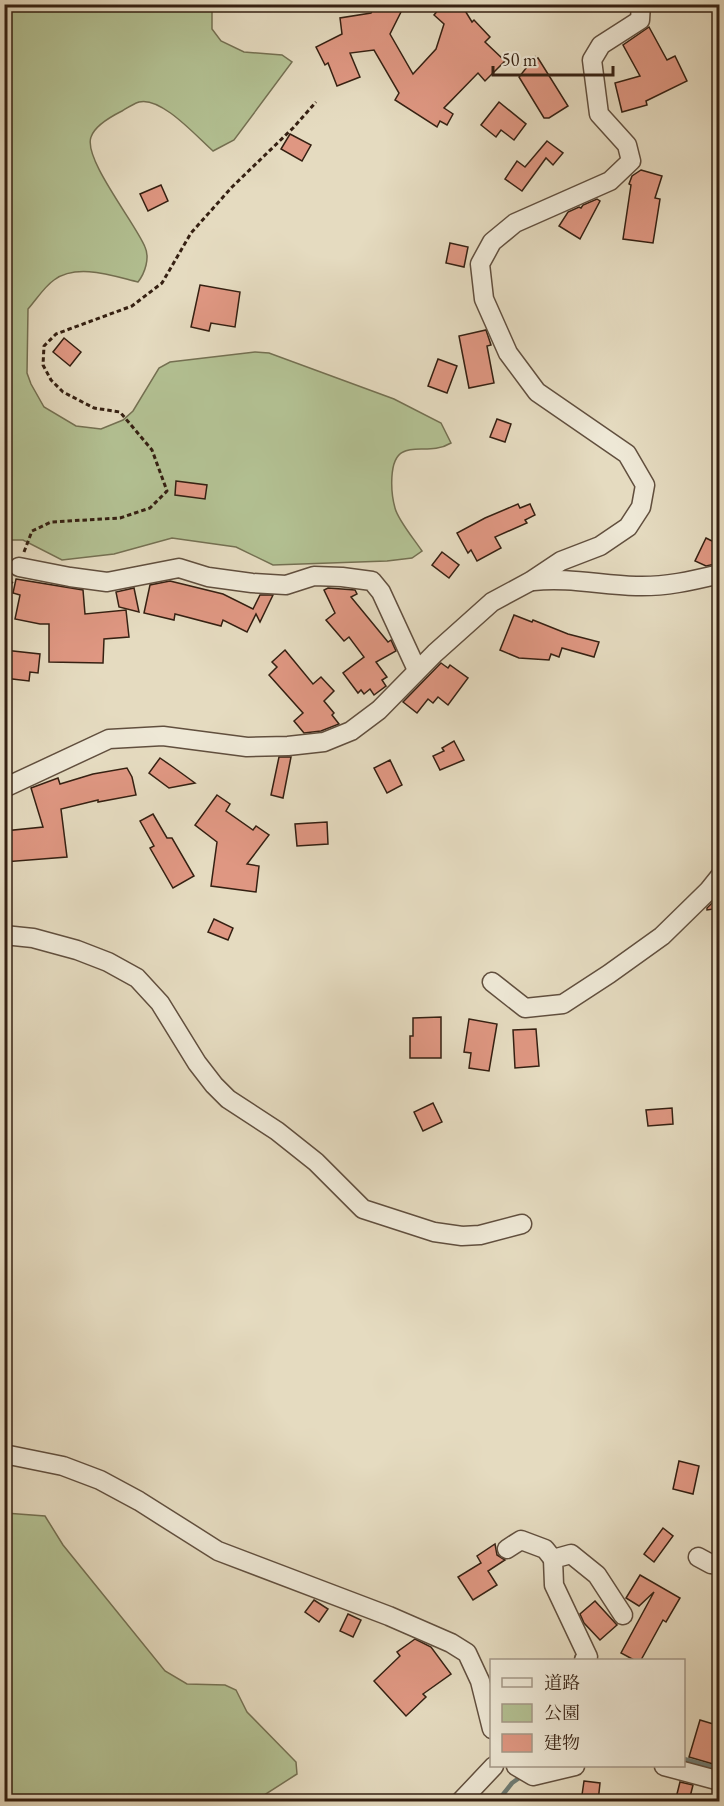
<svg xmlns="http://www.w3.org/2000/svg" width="724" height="1806" viewBox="0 0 724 1806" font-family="'EB Garamond','Noto Serif JP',serif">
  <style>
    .green { fill: #b3c193; stroke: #747052; stroke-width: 1.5 }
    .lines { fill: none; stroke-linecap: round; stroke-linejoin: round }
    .stream { stroke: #6f7c74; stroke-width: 4.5 }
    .building { fill: #df9782; stroke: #352012; stroke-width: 1.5 }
    .minor-casing { stroke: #614f3e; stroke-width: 21 }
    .path { stroke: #352012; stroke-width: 3; stroke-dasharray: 4.5 3; stroke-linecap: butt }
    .minor { stroke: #eee8d6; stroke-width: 18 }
  </style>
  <rect width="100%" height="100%" fill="#e5dbc0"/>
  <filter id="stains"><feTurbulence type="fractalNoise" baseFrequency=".00333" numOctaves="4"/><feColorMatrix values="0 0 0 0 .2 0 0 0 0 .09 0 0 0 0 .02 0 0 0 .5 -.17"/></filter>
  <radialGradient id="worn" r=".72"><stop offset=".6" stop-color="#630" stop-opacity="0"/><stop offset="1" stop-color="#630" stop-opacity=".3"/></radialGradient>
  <g class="green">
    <path d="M 5,5 L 212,5 L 212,29 L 221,41 L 244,52 L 282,55 L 292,62 L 234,140 L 213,151 C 197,137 161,96 139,102 C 133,104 127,108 122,111 C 112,116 95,125 91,137 C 83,159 136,224 145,247 C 150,258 145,273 138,282 C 113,276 77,263 54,280 C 44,287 36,300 28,309 L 27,373 L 31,384 L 44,407 L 76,426 L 101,429 L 123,420 L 133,411 L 159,368 L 170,362 L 255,352 L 269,353 L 394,399 L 441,423 L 451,443 C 433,454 415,445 403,452 C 388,459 391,494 395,508 C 398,520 414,539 422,551 L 412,558 L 387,561 L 273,565 L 236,547 L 172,538 L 114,554 L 62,560 L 23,540 L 11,540 L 5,543 Z"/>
    <path d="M 5,1513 L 45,1516 L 63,1545 L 165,1671 L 187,1684 L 225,1685 L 236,1690 L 247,1712 L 296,1762 L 297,1774 L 255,1801 L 5,1801 Z"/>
  </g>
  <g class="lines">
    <g class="stream">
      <path d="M 684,1759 L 720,1769"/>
      <path d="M 497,1802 L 512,1783 L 522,1776"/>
    </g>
  </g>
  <g class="building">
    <path d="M 376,4 L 405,4 L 390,34 L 413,74 L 436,49 L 444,24 L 434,15 L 443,4 L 461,4 L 472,22 L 474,20 L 490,37 L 485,42 L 505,61 L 485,81 L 478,73 L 444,108 L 453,114 L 447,125 L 440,121 L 437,127 L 395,100 L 399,93 L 374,50 L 350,53 L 360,77 L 337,86 L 328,63 L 325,65 L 316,47 L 342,34 L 340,18 L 371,13 Z"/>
    <path d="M 649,27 L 667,60 L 675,56 L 687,81 L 646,101 L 647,105 L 622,112 L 615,83 L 640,76 L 623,45 Z"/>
    <path d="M 535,57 L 536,59 L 538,58 L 568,106 L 549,118 L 544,118 L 519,77 Z"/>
    <path d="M 499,102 L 526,124 L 514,140 L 501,130 L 496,137 L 481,125 Z"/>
    <path d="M 290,134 L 311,145 L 302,161 L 281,149 Z"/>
    <path d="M 547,141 L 563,153 L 553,165 L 546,158 L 522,191 L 505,179 L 517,161 L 525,167 Z"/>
    <path d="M 641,170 L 662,176 L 655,198 L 660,199 L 653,243 L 623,239 L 631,185 L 629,184 L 632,176 Z"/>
    <path d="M 161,185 L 168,201 L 148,211 L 140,194 Z"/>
    <path d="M 597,199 L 600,201 L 580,239 L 559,226 L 568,212 L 579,207 L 581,208 L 583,205 Z"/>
    <path d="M 450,243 L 468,247 L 464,267 L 446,263 Z"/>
    <path d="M 200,285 L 240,292 L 235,327 L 211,323 L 209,331 L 191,327 Z"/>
    <path d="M 486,330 L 491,345 L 487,346 L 494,383 L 469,388 L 459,336 Z"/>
    <path d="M 64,338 L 81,352 L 70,366 L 53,352 Z"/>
    <path d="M 438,359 L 457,366 L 447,393 L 428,386 Z"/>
    <path d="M 497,419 L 511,424 L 505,442 L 490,437 Z"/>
    <path d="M 176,481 L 207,485 L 205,499 L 175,495 Z"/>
    <path d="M 518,504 L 520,508 L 530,504 L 535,515 L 525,520 L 527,523 L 495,537 L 501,548 L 477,561 L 471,550 L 468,553 L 457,533 L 485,518 Z"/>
    <path d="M 706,538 L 720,545 L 720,563 L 706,566 L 695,561 Z"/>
    <path d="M 442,552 L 459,565 L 449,578 L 432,565 Z"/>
    <path d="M 16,579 L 83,590 L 85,614 L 126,610 L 129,637 L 104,639 L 103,663 L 49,662 L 49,624 L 40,624 L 15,619 L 20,595 L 13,593 Z"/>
    <path d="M 170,581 L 223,594 L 253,609 L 260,595 L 273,595 L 260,622 L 256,614 L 247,632 L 223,620 L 221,626 L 175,614 L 174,620 L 144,613 L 150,585 Z"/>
    <path d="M 134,588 L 139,612 L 119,607 L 116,592 Z"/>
    <path d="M 328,588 L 355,590 L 357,594 L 351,597 L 388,642 L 391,640 L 396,651 L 376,662 L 387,677 L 382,680 L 386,686 L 374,695 L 370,689 L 364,694 L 361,690 L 358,693 L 343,673 L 364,657 L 349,637 L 344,641 L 326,620 L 335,613 L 324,590 Z"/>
    <path d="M 514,615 L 532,622 L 533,620 L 568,634 L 599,642 L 594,657 L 562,648 L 559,657 L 551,654 L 549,660 L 519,658 L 500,650 Z"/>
    <path d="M 4,650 L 40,654 L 38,673 L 30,672 L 29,681 L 4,678 Z"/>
    <path d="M 285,650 L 313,684 L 321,677 L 334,691 L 324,701 L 334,713 L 332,715 L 339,724 L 321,731 L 304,733 L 294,721 L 303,713 L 269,675 L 277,667 L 272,662 Z"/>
    <path d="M 441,663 L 448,668 L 450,665 L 468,678 L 448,705 L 438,697 L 433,703 L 428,699 L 417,713 L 403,702 Z"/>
    <path d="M 454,741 L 464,760 L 440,770 L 433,756 L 444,751 L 442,748 Z"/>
    <path d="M 279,757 L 291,757 L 283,798 L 271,795 Z"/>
    <path d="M 160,758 L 173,767 L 195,783 L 169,788 L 149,773 Z"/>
    <path d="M 390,760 L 402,785 L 387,793 L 374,768 Z"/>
    <path d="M 127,768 L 132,777 L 136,795 L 98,802 L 98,800 L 61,809 L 67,857 L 4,862 L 4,831 L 43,827 L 31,788 L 58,778 L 60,784 L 93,774 Z"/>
    <path d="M 217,795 L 230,804 L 226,811 L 253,830 L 256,826 L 269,835 L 247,864 L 259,866 L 256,892 L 211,886 L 217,842 L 195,825 Z"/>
    <path d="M 153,814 L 167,838 L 172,838 L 194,876 L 173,888 L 150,848 L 154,846 L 140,821 Z"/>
    <path d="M 327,822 L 328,844 L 297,846 L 295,824 Z"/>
    <path d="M 720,895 L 720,908 L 707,910 L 707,908 Z"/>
    <path d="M 214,919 L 233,928 L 228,940 L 208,932 Z"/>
    <path d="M 441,1017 L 441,1058 L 410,1058 L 410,1036 L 413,1036 L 413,1018 Z"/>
    <path d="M 469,1019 L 497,1024 L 489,1071 L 469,1068 L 471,1053 L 464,1052 Z"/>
    <path d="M 536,1029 L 539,1066 L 515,1068 L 513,1030 Z"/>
    <path d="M 433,1103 L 442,1122 L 423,1131 L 414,1112 Z"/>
    <path d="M 672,1108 L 673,1124 L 648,1126 L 646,1110 Z"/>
    <path d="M 679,1461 L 699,1466 L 693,1494 L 673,1489 Z"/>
    <path d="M 663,1528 L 673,1536 L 654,1562 L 644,1554 Z"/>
    <path d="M 495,1544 L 497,1555 L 505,1560 L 488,1571 L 497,1585 L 473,1600 L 458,1577 L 481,1563 L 477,1556 Z"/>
    <path d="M 640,1575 L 680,1598 L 666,1622 L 663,1620 L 641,1660 L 634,1660 L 621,1653 L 654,1592 L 639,1606 L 626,1598 Z"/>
    <path d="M 314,1600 L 328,1609 L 319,1622 L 305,1612 Z"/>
    <path d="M 595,1601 L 617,1625 L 600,1640 L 584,1623 L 580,1614 Z"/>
    <path d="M 348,1614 L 361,1620 L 353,1637 L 340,1631 Z"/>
    <path d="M 415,1639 L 431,1647 L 451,1674 L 423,1694 L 426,1697 L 406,1716 L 374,1681 L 400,1656 L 397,1652 Z"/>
    <path d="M 700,1720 L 720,1726 L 720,1766 L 689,1757 Z"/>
    <path d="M 584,1781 L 600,1783 L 598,1802 L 581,1802 Z"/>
    <path d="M 680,1782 L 693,1785 L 689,1801 L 676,1798 Z"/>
  </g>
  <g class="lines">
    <g class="minor-casing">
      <g id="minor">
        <path d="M 19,567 L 70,577 L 107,582 L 179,568 L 208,577 L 252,583 L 286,585 L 314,576 L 342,577 L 372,581 L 381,592 L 417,670"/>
        <path d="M 533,581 C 568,577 601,585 636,586 C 665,587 691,581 720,574"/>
        <path d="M 4,788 L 109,739 L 163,736 L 247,747 L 288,746 L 324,742 L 351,731 L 379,710 L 435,653 L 492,602 L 531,581 L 561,561 L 600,546 L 628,527 L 641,507 L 645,485 L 627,454 L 537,392 L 508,353 L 484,299 L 480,264 L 492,242 L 515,223 L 610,181 L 631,161 L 627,145 L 599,114 L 592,60 L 601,45 L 640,20 L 641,4"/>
        <path d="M 4,935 L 33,938 L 77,950 L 108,962 L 137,978 L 160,1003 L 197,1063 L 214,1085 L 228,1099 L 277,1131 L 316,1162 L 363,1209 L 434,1232 L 462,1236 L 480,1235 L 522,1224"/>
        <path d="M 492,982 L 525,1008 L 563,1004 L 609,974 L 662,936 L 708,891 L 720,876"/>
        <path d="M 4,1454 L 63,1466 L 100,1480 L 139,1501 L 218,1551 L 389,1616 L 451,1643 L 467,1653 L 480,1681 L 492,1729"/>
        <path d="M 507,1549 L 521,1540 L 545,1549 L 553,1559"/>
        <path d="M 698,1557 L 711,1564 L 720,1565"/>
        <path d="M 584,1660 L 588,1657 L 554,1585 L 553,1559 L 571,1554 L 597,1575 L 623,1615"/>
        <path d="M 516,1766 L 533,1776 L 575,1766"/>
        <path d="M 664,1766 L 720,1781"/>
        <path d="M 460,1802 L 494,1766"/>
      </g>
    </g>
    <g class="path">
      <path d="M 24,552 L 32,531 L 51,522 L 120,518 L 150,508 L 167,491 L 152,450 L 120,412 L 94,408 L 63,392 L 51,380 L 43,365 L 44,346 L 56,334 L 132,306 L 162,283 L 191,233 L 232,187 L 293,128 L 316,102"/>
      <path d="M 4,590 L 14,580"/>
    </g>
    <use href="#minor" class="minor"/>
  </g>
  <rect width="724" height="1806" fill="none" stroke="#e5dbc0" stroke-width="24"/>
  <rect x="6" y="6" width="712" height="1794" fill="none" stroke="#352012" stroke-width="3"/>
  <rect x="12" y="12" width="700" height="1782" fill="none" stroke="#352012" stroke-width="1.5"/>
  <rect x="490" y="1659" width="195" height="108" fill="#eee8d6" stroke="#a49888" stroke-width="1.5"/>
  <rect x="502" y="1678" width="30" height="9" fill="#eee8d6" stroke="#a49888" stroke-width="1.5"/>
  <text x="544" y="1689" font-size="18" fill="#352012">道路</text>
  <rect x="502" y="1704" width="30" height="18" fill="#b3c193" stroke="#a49888" stroke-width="1.5"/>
  <text x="544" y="1719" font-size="18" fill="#352012">公園</text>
  <rect x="502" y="1734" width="30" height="18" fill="#df9782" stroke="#a49888" stroke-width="1.5"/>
  <text x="544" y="1749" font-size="18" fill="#352012">建物</text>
  <path d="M493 66v9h120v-9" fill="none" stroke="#352012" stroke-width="3"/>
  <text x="502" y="66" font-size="18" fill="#352012" stroke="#eee8d6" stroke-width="4.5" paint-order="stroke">50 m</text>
  <rect width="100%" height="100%" filter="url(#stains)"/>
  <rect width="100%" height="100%" fill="url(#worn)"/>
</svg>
